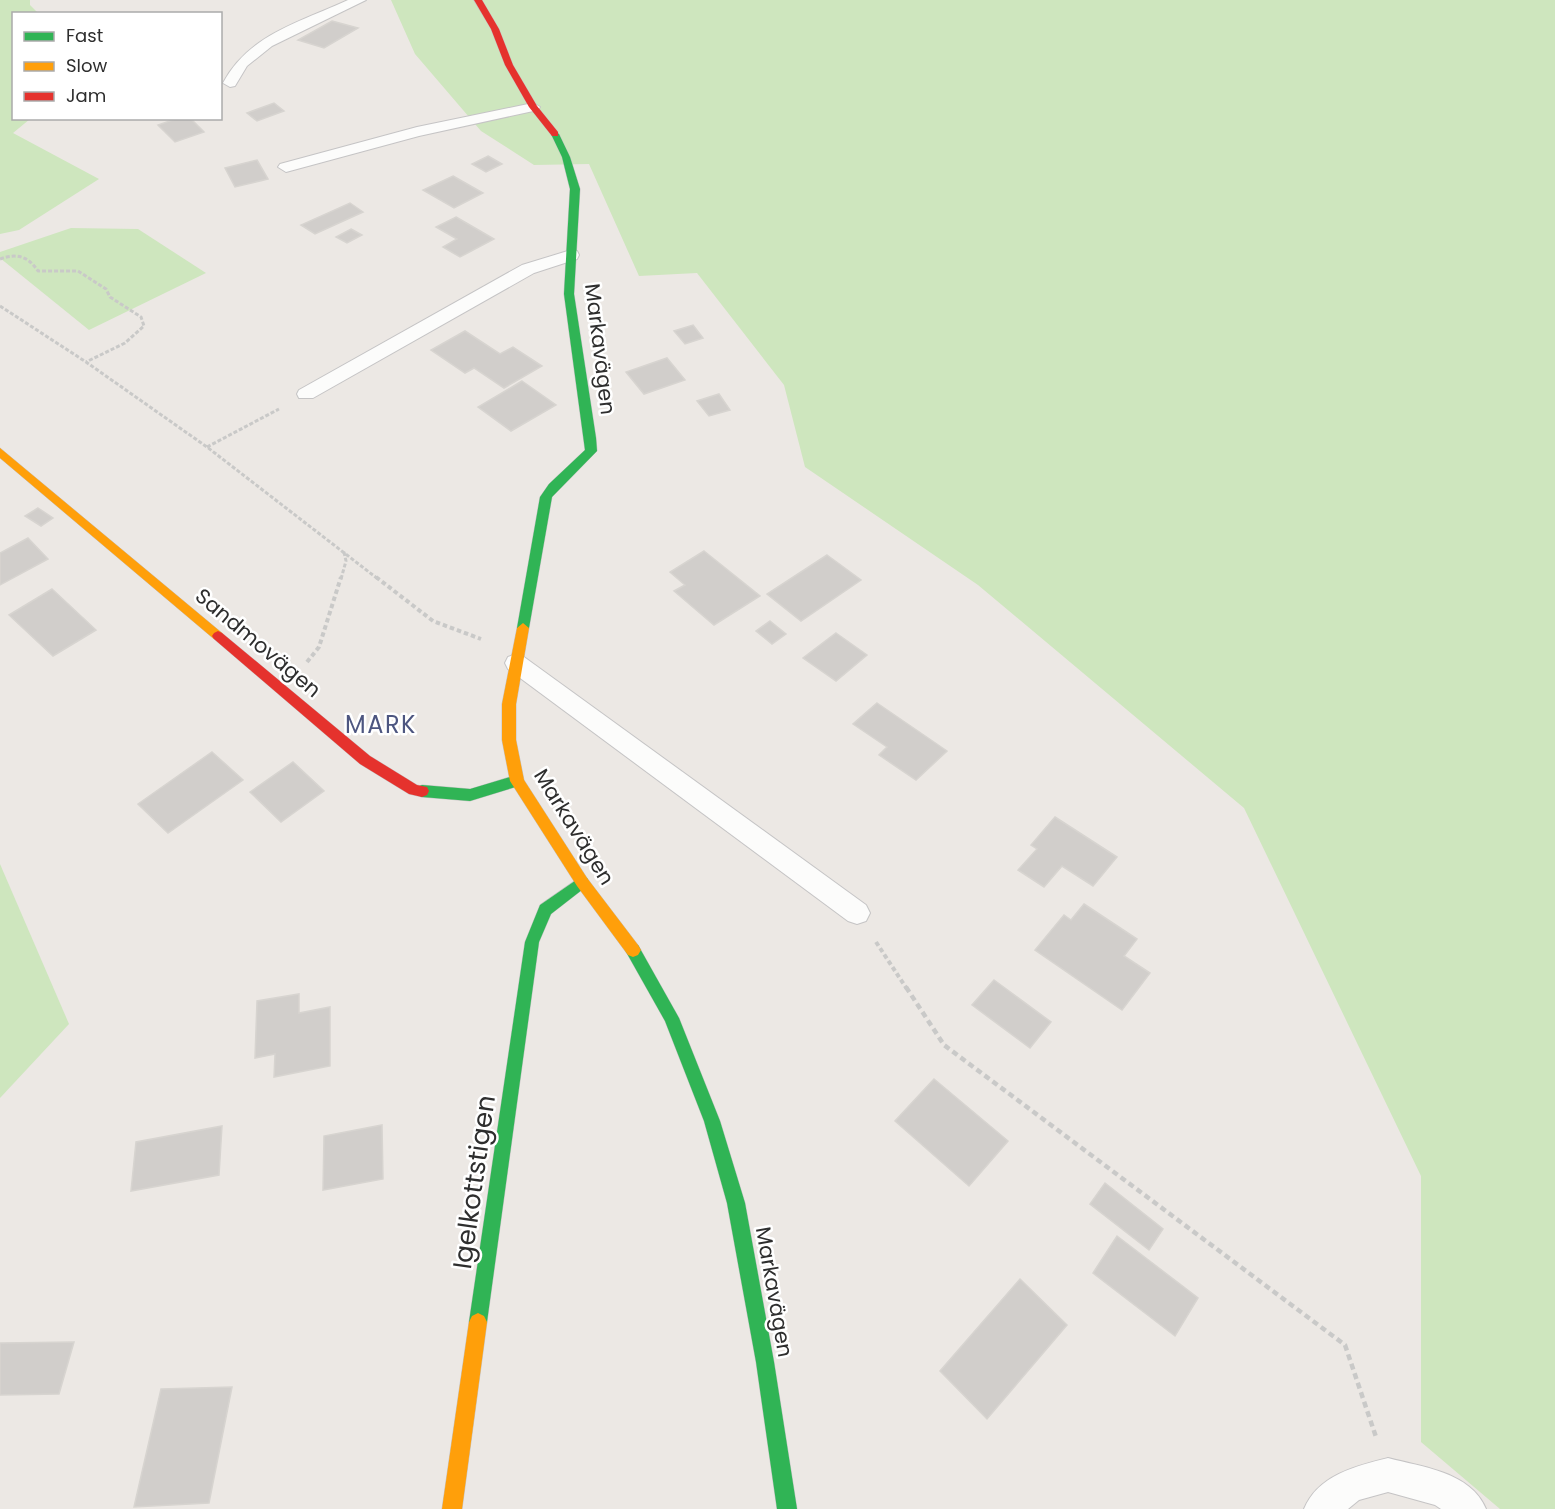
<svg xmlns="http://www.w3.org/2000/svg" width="1555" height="1509" viewBox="0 0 1555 1509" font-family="Poppins,sans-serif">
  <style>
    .green { fill: #cee6be }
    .building { fill: #d1cecb; stroke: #d7d4d0; stroke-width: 1.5 }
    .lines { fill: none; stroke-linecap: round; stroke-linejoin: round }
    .lane-casing { stroke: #c5c4c5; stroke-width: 2 }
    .fast-casing { stroke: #c5c4c5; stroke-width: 1 }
    .slow-casing { stroke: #c5c4c5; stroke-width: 1 }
    .jam-casing { stroke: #c5c4c5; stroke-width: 1 }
    .path-far2 { stroke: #c9c9c8; stroke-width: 3; stroke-dasharray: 4 2; stroke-linecap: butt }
    .path-far1 { stroke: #c9c9c8; stroke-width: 4; stroke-dasharray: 4.5 3; stroke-linecap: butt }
    .path { stroke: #c9c9c8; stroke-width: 4.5; stroke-dasharray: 6 4; stroke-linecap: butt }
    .lane { fill: #fcfcfb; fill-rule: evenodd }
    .fast { fill: #30b455; fill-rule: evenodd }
    .slow { fill: #ff9f0a; fill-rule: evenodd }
    .jam { fill: #e5322d; fill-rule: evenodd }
    .labels { text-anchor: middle; stroke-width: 5; stroke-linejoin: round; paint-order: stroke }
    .street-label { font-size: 21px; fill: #2e2e2e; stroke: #fff }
    .quarter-label { font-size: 24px; letter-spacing: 1.5px; fill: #4d5680; stroke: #fff }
    .near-street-label { font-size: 26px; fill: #2e2e2e; stroke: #fff }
  </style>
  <rect width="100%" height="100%" fill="#ece8e4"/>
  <g class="green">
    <path d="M 0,0 L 30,0 L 30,5 L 38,13 L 14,14 L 14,118 L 30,119 L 13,133 L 99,179 L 19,230 L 0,234 Z"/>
    <path d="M 391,0 L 1555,0 L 1555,1509 L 1500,1509 L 1421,1442 L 1421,1176 L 1244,808 L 978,585 L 805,467 L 784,385 L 697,273 L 639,276 L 589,164 L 534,165 L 481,131 L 415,54 Z"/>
    <path d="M 71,228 L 138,229 L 206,273 L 89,330 L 0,258 L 0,252 Z"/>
    <path d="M 0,864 L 69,1024 L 0,1098 Z"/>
  </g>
  <g class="building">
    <path d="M 332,21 L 358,28 L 324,48 L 298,40 Z"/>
    <path d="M 274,103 L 284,111 L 257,121 L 247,113 Z"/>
    <path d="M 178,118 L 190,118 L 204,132 L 175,142 L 158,125 Z"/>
    <path d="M 488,156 L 502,164 L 486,172 L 472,164 Z"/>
    <path d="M 257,160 L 268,179 L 235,187 L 225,168 Z"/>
    <path d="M 453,176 L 483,193 L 454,208 L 423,190 Z"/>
    <path d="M 350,203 L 363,212 L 315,234 L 301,225 Z"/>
    <path d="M 456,217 L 494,239 L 460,257 L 443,247 L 457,239 L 436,227 Z"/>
    <path d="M 351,229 L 362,235 L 347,243 L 336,237 Z"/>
    <path d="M 693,325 L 703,338 L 685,344 L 674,331 Z"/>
    <path d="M 465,331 L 500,354 L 513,347 L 542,366 L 504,388 L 474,368 L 465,373 L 431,350 Z"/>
    <path d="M 667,358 L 685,380 L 644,394 L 626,372 Z"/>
    <path d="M 522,381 L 556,405 L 511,431 L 478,407 Z"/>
    <path d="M 719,394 L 730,410 L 709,416 L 697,401 Z"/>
    <path d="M 38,508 L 53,518 L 41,526 L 25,516 Z"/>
    <path d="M 28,538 L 48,559 L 0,585 L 0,553 Z"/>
    <path d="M 704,551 L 760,596 L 714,625 L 674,591 L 685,585 L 670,572 Z"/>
    <path d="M 827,555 L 861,580 L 801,621 L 767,594 Z"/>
    <path d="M 52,589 L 96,630 L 53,656 L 9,615 Z"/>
    <path d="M 770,621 L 786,634 L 772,644 L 756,631 Z"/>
    <path d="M 836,633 L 867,655 L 836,681 L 803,658 Z"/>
    <path d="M 877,703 L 947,751 L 916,780 L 879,755 L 887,747 L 853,724 Z"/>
    <path d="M 212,752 L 243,780 L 168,833 L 138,804 Z"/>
    <path d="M 293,762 L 324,791 L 281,822 L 250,792 Z"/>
    <path d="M 1055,817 L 1117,857 L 1093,886 L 1062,866 L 1044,887 L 1018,870 L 1037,849 L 1031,845 Z"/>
    <path d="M 1084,904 L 1137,939 L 1124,956 L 1150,973 L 1122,1010 L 1035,950 L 1064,915 L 1071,920 Z"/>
    <path d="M 994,980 L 1051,1022 L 1030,1048 L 972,1005 Z"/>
    <path d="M 299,994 L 299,1013 L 330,1007 L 330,1066 L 274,1077 L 275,1054 L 255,1058 L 257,1001 Z"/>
    <path d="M 934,1079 L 1008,1141 L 969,1186 L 895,1121 Z"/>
    <path d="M 382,1125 L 383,1179 L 323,1190 L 324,1136 Z"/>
    <path d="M 222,1126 L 219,1175 L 131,1191 L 136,1142 Z"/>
    <path d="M 1105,1183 L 1163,1229 L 1149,1250 L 1090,1204 Z"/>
    <path d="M 1117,1236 L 1198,1298 L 1175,1336 L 1093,1273 Z"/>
    <path d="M 1020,1279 L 1067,1325 L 987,1419 L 940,1371 Z"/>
    <path d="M 74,1342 L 59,1394 L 0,1395 L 0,1343 Z"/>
    <path d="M 232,1387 L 209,1503 L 134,1507 L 161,1389 Z"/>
  </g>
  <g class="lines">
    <g class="lane-casing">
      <g id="lane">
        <path d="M 348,0 L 366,0 L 272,46 L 247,66 L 235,86 L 230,87 L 223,83 C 249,34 301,22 348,0 Z"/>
        <path d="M 533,103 L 540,107 L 538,110 L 419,136 L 286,172 L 278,167 L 280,164 L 417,127 Z"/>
        <path d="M 571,250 L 577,251 L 579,255 L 577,259 L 534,273 L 313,398 L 299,398 L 297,394 L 299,390 L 522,265 Z"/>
        <path d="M 516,654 L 524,657 L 866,905 L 870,913 L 866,921 L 857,924 L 848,921 L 508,669 L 505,663 L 508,657 Z"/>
        <path d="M 1388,1458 C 1422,1467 1471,1472 1486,1509 L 1441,1509 L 1435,1505 L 1388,1492 L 1359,1500 L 1348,1509 L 1304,1509 C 1318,1475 1356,1466 1388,1458 Z"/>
      </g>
    </g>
    <g class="fast-casing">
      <g id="fast">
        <path d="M 555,131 L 559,134 L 570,157 L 580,189 L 574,294 L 596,438 L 597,451 L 552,497 L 529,628 L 523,633 L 517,628 L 540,497 L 549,484 L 585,450 L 564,294 L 570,189 L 562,157 L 551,134 Z"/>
        <path d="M 517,775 L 522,777 L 524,781 L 522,785 L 470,801 L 422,797 L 417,795 L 415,791 L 417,787 L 422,785 L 470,789 Z"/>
        <path d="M 582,876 L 587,878 L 589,882 L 587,886 L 551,914 L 539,942 L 487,1322 L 484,1328 L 478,1331 L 472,1328 L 469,1322 L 525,942 L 540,905 Z"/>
        <path d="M 633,943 L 638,945 L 679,1018 L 720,1121 L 745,1203 L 774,1362 L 797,1509 L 777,1509 L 756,1362 L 727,1203 L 704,1121 L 665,1021 L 625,950 L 628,945 Z"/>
      </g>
    </g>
    <g class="slow-casing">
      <g id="slow">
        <path d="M 0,448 L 222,633 L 224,636 L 222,639 L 214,639 L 0,458 Z"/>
        <path d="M 523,623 L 529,628 L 516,704 L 516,740 L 524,780 L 587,878 L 638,945 L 641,950 L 638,955 L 633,957 L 628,955 L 577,886 L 510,781 L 502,740 L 502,704 L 517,628 Z"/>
        <path d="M 478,1313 L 484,1316 L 487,1322 L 462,1509 L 442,1509 L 469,1322 L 472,1316 Z"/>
      </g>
    </g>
    <g class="jam-casing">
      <g id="jam">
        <path d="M 474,0 L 482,0 L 499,29 L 513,65 L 537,106 L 558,132 L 558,136 L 552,136 L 529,107 L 505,65 L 491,29 Z"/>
        <path d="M 218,631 L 222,633 L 370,756 L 417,785 L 427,787 L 429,791 L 427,795 L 422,797 L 409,794 L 360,764 L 214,639 L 212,636 L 214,633 Z"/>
      </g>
    </g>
    <g class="path-far2">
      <path d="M 0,259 C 17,253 28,256 38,271 L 78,271 L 106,289 L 110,297 L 141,317 L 144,326 L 125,343 L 86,362"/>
      <path d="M 0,306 L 86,362 L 207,447 L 378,579"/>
      <path d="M 207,447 L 279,409"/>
      <path d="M 341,579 L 346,561 L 344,552"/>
    </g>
    <g class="path-far1">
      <path d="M 376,577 L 433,621 L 481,639"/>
      <path d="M 307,662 L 319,647 L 341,577"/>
      <path d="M 876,942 L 907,989"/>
    </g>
    <path class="path" d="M 906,987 L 944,1045 L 1345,1345 L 1376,1437"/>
    <use href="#lane" class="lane"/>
    <use href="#fast" class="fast"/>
    <use href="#slow" class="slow"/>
    <use href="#jam" class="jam"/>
  </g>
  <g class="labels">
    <g class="street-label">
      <text transform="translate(600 349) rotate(83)" y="7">Markavägen</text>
      <text transform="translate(258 643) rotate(40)" y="7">Sandmovägen</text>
      <text transform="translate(574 827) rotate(58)" y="7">Markavägen</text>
      <text transform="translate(774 1292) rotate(80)" y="7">Markavägen</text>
    </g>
    <g class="quarter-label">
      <text x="381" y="733">MARK</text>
    </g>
    <g class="near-street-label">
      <text transform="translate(474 1182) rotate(-82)" y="9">Igelkottstigen</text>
    </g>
  </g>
  <rect x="12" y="12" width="210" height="108" fill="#ffffff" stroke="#ababab" stroke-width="1.5"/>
  <rect x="24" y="32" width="30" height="9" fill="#30b455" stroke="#ababab" stroke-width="1.5"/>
  <text x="66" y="42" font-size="18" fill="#2e2e2e">Fast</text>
  <rect x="24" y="62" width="30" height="9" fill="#ff9f0a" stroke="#ababab" stroke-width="1.5"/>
  <text x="66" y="72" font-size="18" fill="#2e2e2e">Slow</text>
  <rect x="24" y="92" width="30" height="9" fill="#e5322d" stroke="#ababab" stroke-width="1.5"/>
  <text x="66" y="102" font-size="18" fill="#2e2e2e">Jam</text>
</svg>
